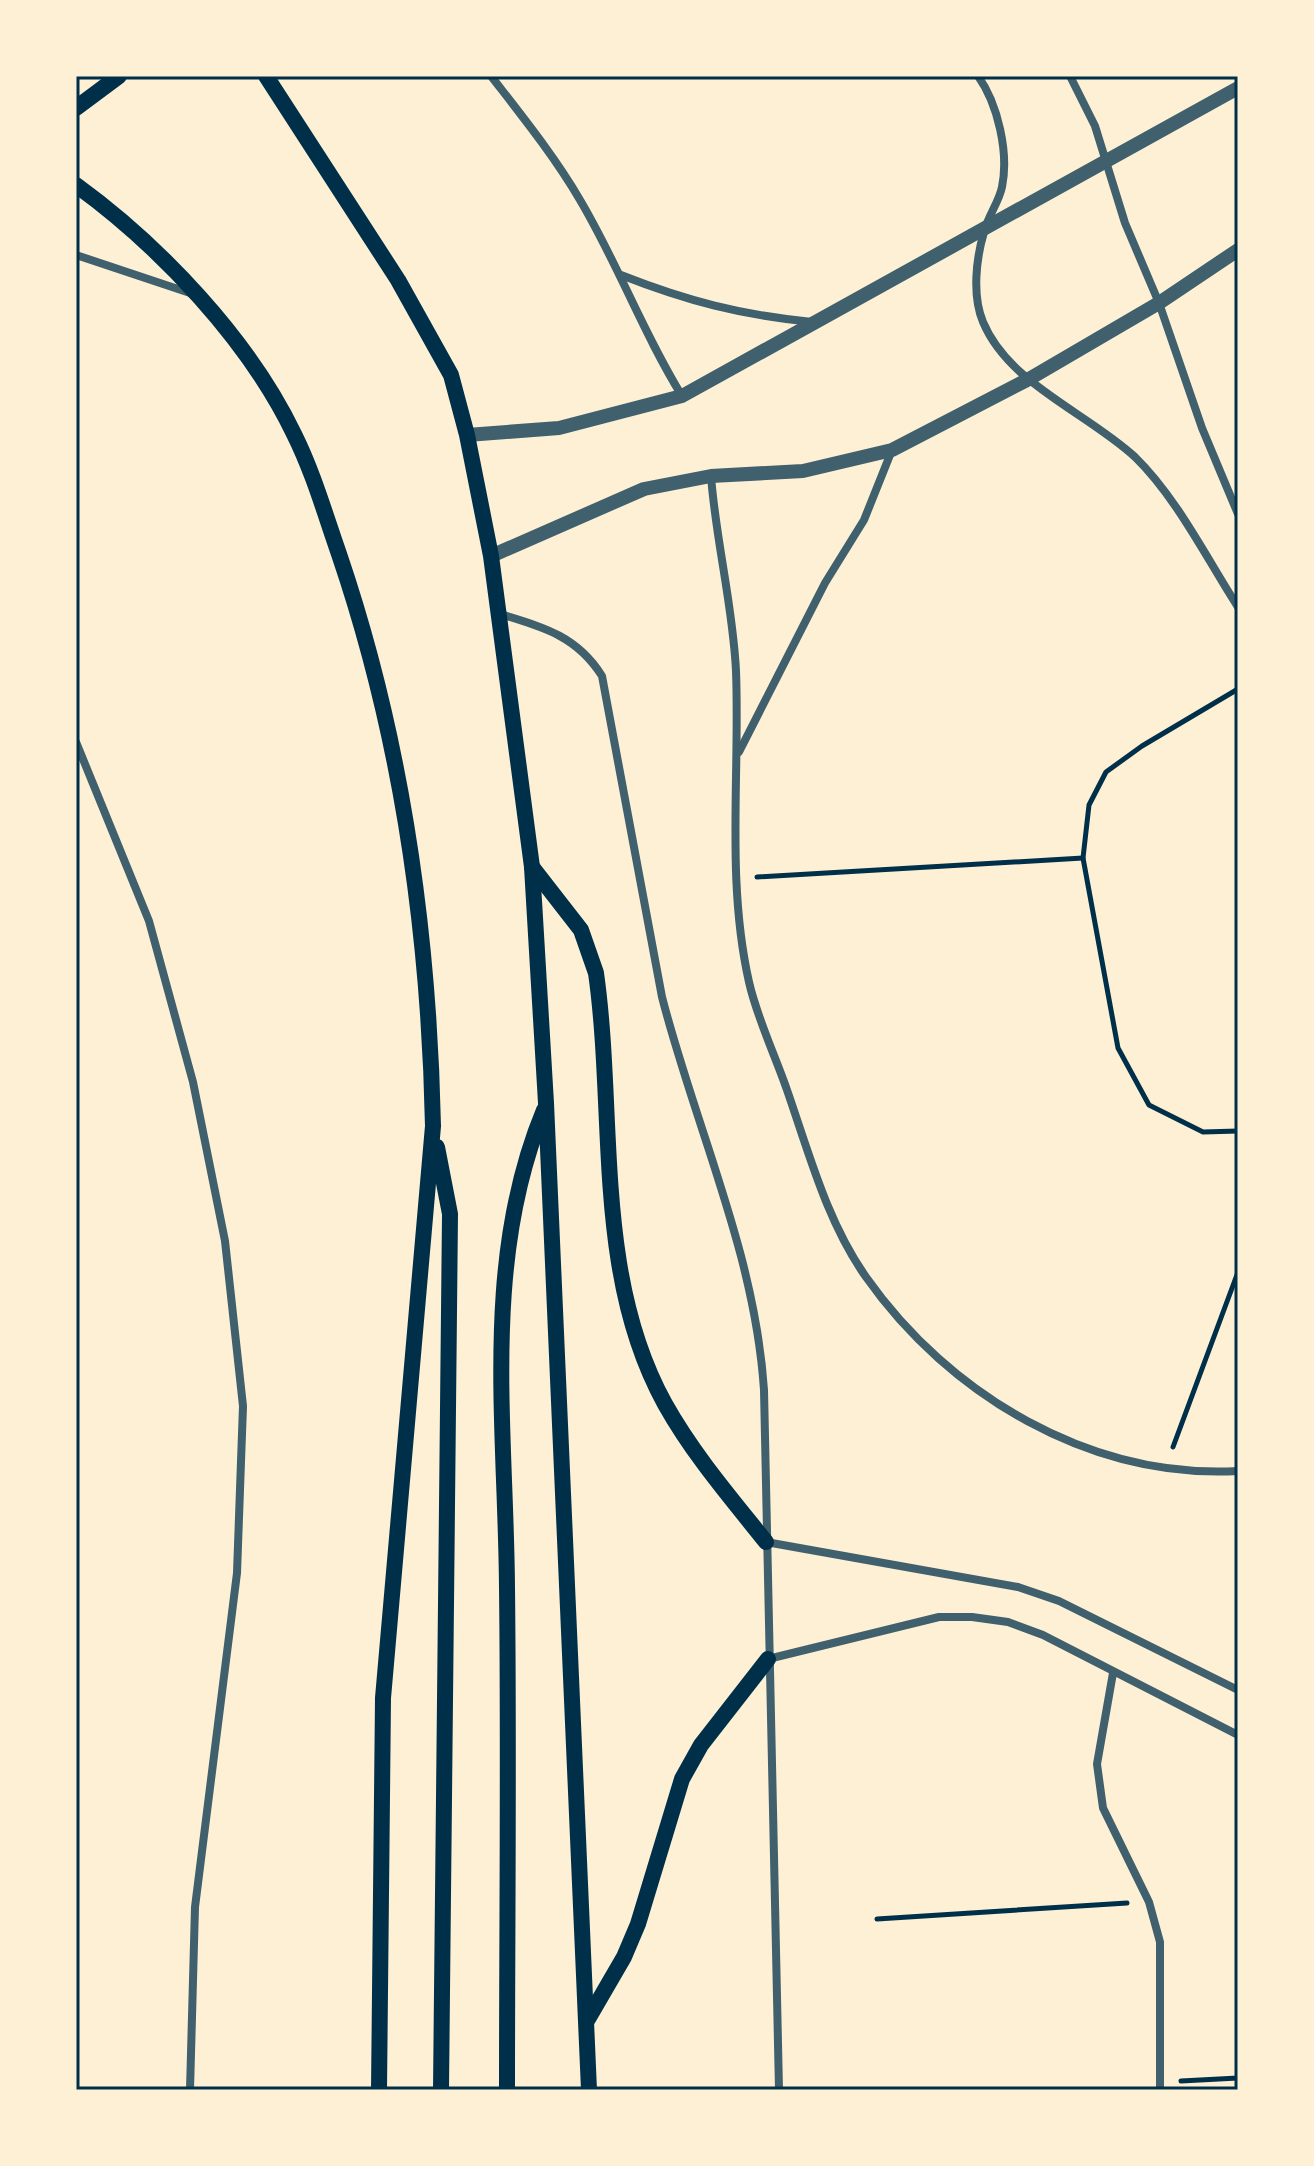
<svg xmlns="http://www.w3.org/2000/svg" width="1314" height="2166" viewBox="0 0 1314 2166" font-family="'Exo 2',sans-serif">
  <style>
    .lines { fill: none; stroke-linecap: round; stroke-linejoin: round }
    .path { stroke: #003049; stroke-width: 5 }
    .minor { stroke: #3f606c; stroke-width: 8 }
    .tertiary { stroke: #3f606c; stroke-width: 14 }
    .secondary { stroke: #003049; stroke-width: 16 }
    .neatline { fill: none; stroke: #003049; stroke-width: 3 }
  </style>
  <rect width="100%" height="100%" fill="#fdf0d5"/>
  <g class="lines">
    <g class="path">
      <path d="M 1238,689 L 1142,746 L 1106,772 L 1089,805 L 1083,858 L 1118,1048 L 1149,1105 L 1203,1132 L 1238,1131"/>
      <path d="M 757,877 L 1083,858"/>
      <path d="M 1173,1447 L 1238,1272"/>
      <path d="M 877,1919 L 1127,1903"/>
      <path d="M 1181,2081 L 1238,2078"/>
    </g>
    <g class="minor">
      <path d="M 491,76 C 522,116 555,157 580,200 C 618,264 643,333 682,396"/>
      <path d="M 978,76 C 998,104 1009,153 1002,187 C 999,202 988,216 984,232 C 976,259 972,296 983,322 C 1009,384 1086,412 1135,457 C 1177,498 1207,559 1238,607"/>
      <path d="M 1070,76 L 1095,126 L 1125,223 L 1159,303 L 1202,428 L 1238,514"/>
      <path d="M 76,255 L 193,294"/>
      <path d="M 621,275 C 687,301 741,315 812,322"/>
      <path d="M 711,476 C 716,542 733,606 736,671 C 740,775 726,880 749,982 C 757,1018 775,1055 787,1090 C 809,1153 827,1222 866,1277 C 949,1395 1090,1479 1238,1471"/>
      <path d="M 500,614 C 543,627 577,636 602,676 L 662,997 C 696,1129 755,1253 764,1390 L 779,2090"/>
      <path d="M 76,742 L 149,921 L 193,1082 L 225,1241 L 243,1406 L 237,1573 L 195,1907 L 190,2090"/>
      <path d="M 739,752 L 825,583 L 864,520 L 892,450"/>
      <path d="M 766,1542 L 1018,1587 L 1059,1601 L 1238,1690"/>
      <path d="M 768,1659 L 939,1617 L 972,1617 L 1008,1622 L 1043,1635 L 1238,1735"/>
      <path d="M 1113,1673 L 1097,1764 L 1103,1808 L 1149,1902 L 1160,1942 L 1160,2090"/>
    </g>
    <g class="tertiary">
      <path d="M 467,435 L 559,428 L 682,396 L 1238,88"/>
      <path d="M 491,556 L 644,489 L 711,476 L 803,471 L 892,450 L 1029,379 L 1159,303 L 1238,250"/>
    </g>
    <g class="secondary">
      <path d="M 266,76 L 398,280 L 451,375 L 467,435 L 491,556 L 532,867 L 546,1103 L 589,2090"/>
      <path d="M 76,108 L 119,76"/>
      <path d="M 76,185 C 160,246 249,340 294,434 C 313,472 325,514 339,554 C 402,739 429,930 433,1126 L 383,1698 L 379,2090"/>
      <path d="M 532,867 L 581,930 L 596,973 C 616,1115 593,1274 665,1404 C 693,1454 730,1497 766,1542"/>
      <path d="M 437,1147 L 450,1214 L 441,2090"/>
      <path d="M 588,2019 L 624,1957 L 638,1924 L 682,1779 L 701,1745 L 768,1659"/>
      <path d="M 507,2090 C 507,1923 509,1755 507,1588 C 506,1428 481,1261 544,1110"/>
    </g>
  </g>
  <rect width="1314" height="2166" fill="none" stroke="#fdf0d5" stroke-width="156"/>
  <rect x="78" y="78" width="1158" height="2010" class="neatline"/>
</svg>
